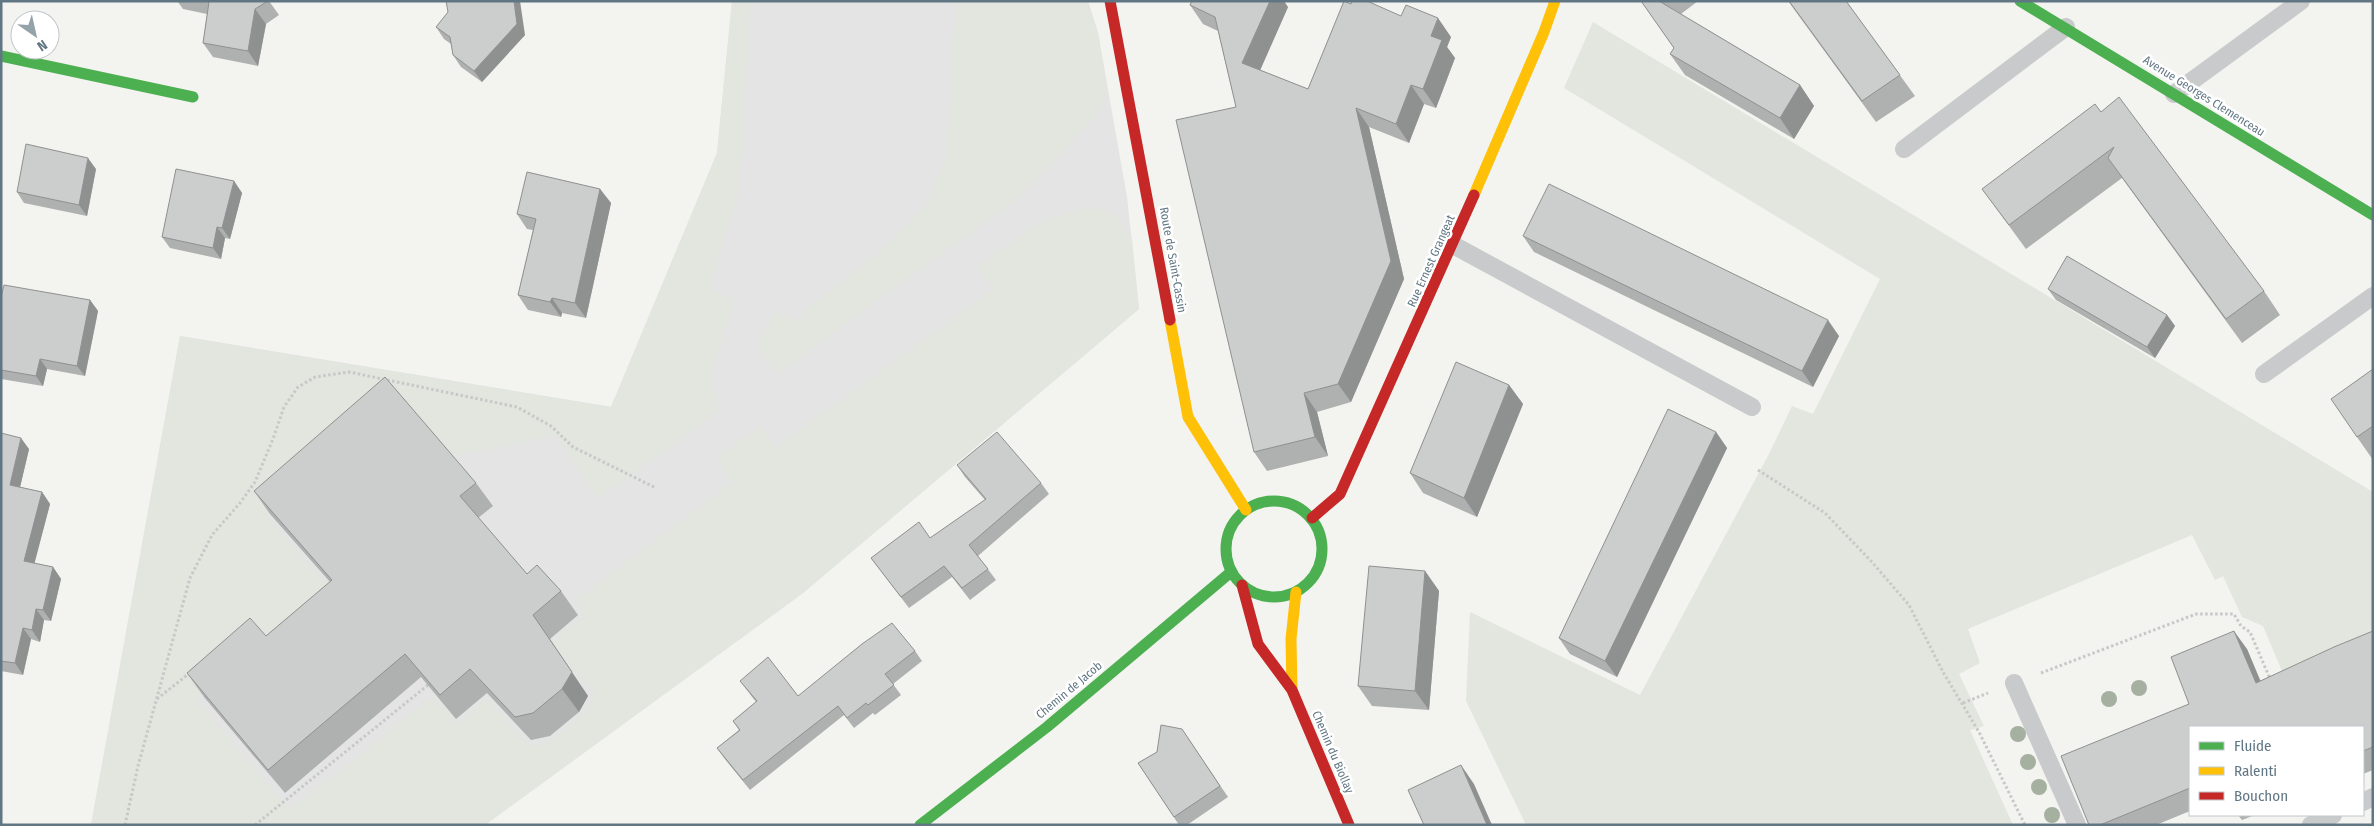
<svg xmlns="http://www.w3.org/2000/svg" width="2374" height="826" viewBox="0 0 2374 826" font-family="'Fira Sans Condensed',sans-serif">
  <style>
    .built { fill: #e3e4e3 }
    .green { fill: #e2e6de }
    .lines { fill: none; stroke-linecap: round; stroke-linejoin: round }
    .path { stroke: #c7c8c8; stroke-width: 3; stroke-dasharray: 2.5 2.5; stroke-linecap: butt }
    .lane { stroke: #c8cacb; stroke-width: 18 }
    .fast { stroke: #4caf50; stroke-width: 11 }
    .slow { stroke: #ffc107; stroke-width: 11 }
    .jam { stroke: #c62828; stroke-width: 11 }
    .tree { fill: #a6b0a1 }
    .wall { fill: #afb1b0 }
    .shaded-wall { fill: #8f9090 }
    .building { fill: #cccecd; stroke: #8f9090 }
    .labels { text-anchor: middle; stroke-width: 5; stroke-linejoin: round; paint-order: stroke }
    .street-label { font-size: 12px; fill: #617683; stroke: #fff }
  </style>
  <rect width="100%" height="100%" fill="#f3f3f0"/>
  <path class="built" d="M 732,1 L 1088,1 L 1098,33 L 1127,197 L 1139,309 L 803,593 L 485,825 L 91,825 L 180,336 L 611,407 L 717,153 Z"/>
  <g class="green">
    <path d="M 732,1 L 750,1 L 739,190 L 708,289 L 735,299 L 710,376 L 719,410 L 598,499 L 556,435 L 454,456 L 402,397 L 265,515 L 356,618 L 267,635 L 195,699 L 289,810 L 328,781 L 432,697 L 457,725 L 486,699 L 529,746 L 550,742 L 590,709 L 594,692 L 552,643 L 583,616 L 576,600 L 733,482 L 717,457 L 761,426 L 776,448 L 993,289 L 978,266 L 1037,224 L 1064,214 L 1089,207 L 1115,214 L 1132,239 L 1139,309 L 803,593 L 485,825 L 91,825 L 180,336 L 611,407 L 717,153 Z"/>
    <path d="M 956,1 L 1088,1 L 1098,33 L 1108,91 L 1090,122 L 1019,197 L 777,373 L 758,347 L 775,312 L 798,320 L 814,303 L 880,252 L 926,205 L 947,158 Z"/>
    <path d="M 1593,22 L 2373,492 L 2373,650 L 2287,683 L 2263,626 L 2242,617 L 2223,576 L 2215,580 L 2192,535 L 1968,629 L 1980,663 L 1959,674 L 1984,726 L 1970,730 L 2013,825 L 1526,825 L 1466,701 L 1470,612 L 1640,695 L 1770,452 L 1792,406 L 1813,414 L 1880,279 L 1564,88 Z"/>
  </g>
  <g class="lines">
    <g class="path">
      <path d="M 1758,470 L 1825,513 L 1871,561 L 1909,605 L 1943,672 L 1979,732 L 2025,825"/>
      <path d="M 2041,673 L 2196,614 L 2234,614 L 2241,626 L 2250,632 L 2271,681"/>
      <path d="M 157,699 L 191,672"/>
      <path d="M 1963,703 L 1988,693"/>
      <path d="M 125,825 L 138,766 L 190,578 L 212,535 L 240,503 L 255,482 L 273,439 L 284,407 L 298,387 L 315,377 L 349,372 L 517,407 L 551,426 L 573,447 L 656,488"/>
      <path d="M 255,825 L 428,685"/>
    </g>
    <g class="lane">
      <path d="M 2174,94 L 2301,1"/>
      <path d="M 1904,149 L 2066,27"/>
      <path d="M 1453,245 L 1752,407"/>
      <path d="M 2264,374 L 2373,296"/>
      <path d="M 2014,683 L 2077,825"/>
      <path d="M 2363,802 L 2373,797"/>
      <path d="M 2311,825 L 2333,815"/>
    </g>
    <g class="fast">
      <path d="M 2020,1 L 2373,215"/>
      <path d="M 1,56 L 193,97"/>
      <circle cx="1274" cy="549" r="48"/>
      <path d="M 920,825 L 1047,727 L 1231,572"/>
    </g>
    <g class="slow">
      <path d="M 1474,195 L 1544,32 L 1555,1"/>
      <path d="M 1170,320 L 1188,417 L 1246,510"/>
      <path d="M 1292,690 L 1291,639 L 1296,592"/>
    </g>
    <g class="jam">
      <path d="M 1110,1 L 1170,320"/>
      <path d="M 1312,518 L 1340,494 L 1474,195"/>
      <path d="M 1242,585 L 1258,644 L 1292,690 L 1349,825"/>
    </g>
  </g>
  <g class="tree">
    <circle cx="2139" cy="688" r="8"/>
    <circle cx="2109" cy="699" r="8"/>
    <circle cx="2018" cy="734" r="8"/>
    <circle cx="2028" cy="762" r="8"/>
    <circle cx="2039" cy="787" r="8"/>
    <circle cx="2052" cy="815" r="8"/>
  </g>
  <g class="wall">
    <path d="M 175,1 L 269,1 L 279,15 L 266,24 L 258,66 L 213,57 L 203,43 L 207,14 L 183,9 L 178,2 Z"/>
    <path d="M 1641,1 L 1698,1 L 1681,14 L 1800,85 L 1814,106 L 1794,139 L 1685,75 L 1670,54 L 1674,48 Z"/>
    <path d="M 1788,1 L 1846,1 L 1915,96 L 1876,122 Z"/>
    <path d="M 1351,4 L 1401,16 L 1451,37 L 1447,47 L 1455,58 L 1436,108 L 1424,104 L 1409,143 L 1369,127 L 1404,279 L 1351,402 L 1317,412 L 1328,456 L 1267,471 L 1254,452 L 1236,107 L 1218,31 L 1203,24 L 1190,5 L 1288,7 L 1260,70 L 1308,89 Z"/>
    <path d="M 436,27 L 525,35 L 482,82 L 461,67 L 453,55 L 451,44 L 444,39 Z"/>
    <path d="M 2101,112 L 2264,291 L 2280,315 L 2242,343 L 2122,178 L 2026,249 L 1982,189 Z"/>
    <path d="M 96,169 L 87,216 L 24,203 L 17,192 Z"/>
    <path d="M 234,181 L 242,193 L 230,239 L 225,238 L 221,259 L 170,248 L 162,237 Z"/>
    <path d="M 600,189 L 611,203 L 586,318 L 562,313 L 561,317 L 528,310 L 518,295 L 533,230 L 527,229 L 517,214 Z"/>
    <path d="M 1523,236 L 1839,336 L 1813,387 L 1534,252 Z"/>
    <path d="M 2048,289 L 2167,315 L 2175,326 L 2155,358 L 2056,300 Z"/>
    <path d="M 1,297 L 90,300 L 98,311 L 85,376 L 47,369 L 43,386 L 1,379 Z"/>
    <path d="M 2373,369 L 2373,460 L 2357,437 Z"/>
    <path d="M 1509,385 L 1523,404 L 1477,517 L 1423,493 L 1410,473 Z"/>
    <path d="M 1716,432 L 1727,448 L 1617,677 L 1570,654 L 1559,638 Z"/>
    <path d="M 1,433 L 29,449 L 20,487 L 42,492 L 50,504 L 34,563 L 53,567 L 61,579 L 51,621 L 44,620 L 40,642 L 31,639 L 23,675 L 1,671 Z"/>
    <path d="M 957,465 L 1041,483 L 1049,494 L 978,556 L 996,580 L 970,600 L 952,577 L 909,608 L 871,558 L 930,538 L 985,500 L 965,477 Z"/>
    <path d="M 476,483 L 493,506 L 478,518 L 527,574 L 561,591 L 578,615 L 550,639 L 588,696 L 579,712 L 550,736 L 531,740 L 487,693 L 456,719 L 421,677 L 285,793 L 204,697 L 187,673 L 266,636 L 330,582 L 270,514 L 254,491 Z"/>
    <path d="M 1425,571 L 1439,591 L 1429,710 L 1372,706 L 1358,686 Z"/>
    <path d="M 2373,631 L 2373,770 L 2363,774 L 2363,727 L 2190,727 L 2190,811 L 2156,825 L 2089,825 L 2189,704 L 2247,649 L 2260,681 Z"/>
    <path d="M 915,651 L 922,661 L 893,684 L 901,695 L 875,715 L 873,713 L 854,728 L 844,715 L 750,790 L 724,758 L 717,748 L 739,730 L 733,721 L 756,702 L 740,681 L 798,696 Z"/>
    <path d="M 1182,729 L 1228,797 L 1187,825 L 1179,825 L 1138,763 L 1157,752 Z"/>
    <path d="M 2238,815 L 2255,815 L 2242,820 Z"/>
  </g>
  <g class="shaded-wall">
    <path d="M 514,1 L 520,1 L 525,35 L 482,82 L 474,71 Z"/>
    <path d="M 1270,1 L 1284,1 L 1288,7 L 1255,82 L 1242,63 Z"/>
    <path d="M 255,9 L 266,24 L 258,66 L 248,51 Z"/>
    <path d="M 1438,18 L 1451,37 L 1447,47 L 1455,58 L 1436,108 L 1423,89 L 1431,36 Z"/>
    <path d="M 1411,85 L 1424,104 L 1409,143 L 1396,124 Z"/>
    <path d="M 1800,85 L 1814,106 L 1794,139 L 1780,118 Z"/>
    <path d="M 1356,108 L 1369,127 L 1404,279 L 1351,402 L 1338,384 Z"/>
    <path d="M 88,158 L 96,169 L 87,216 L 79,205 Z"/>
    <path d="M 234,181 L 242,193 L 230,239 L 222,228 Z"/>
    <path d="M 600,189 L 611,203 L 586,318 L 575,303 Z"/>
    <path d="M 217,227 L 225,238 L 221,259 L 213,248 Z"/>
    <path d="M 552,298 L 562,313 L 561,317 L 550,302 Z"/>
    <path d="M 90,300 L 98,311 L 85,376 L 77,366 Z"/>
    <path d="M 2167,315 L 2175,326 L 2155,358 L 2147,347 Z"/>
    <path d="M 1828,320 L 1839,336 L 1813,387 L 1802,371 Z"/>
    <path d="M 40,359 L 47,369 L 43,386 L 36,376 Z"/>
    <path d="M 1509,385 L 1523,404 L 1477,517 L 1464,498 Z"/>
    <path d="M 1304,393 L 1317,412 L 1328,456 L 1315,437 Z"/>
    <path d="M 1716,432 L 1727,448 L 1617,677 L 1605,661 Z"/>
    <path d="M 21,438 L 29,449 L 18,496 L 10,485 Z"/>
    <path d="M 42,492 L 50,504 L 32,573 L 24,561 Z"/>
    <path d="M 53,567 L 61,579 L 51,621 L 43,610 Z"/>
    <path d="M 1425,571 L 1439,591 L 1429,710 L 1415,691 Z"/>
    <path d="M 36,609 L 44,620 L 40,642 L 32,630 Z"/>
    <path d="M 533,615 L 588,696 L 579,712 L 562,689 Z"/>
    <path d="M 23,628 L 31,639 L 23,675 L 15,663 Z"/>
    <path d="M 2234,631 L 2247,649 L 2269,701 L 2256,683 Z"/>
    <path d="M 1461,765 L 1474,784 L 1492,825 L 1487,825 Z"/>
  </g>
  <g class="building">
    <path d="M 206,1 L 268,1 L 255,9 L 248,51 L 203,43 L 209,2 Z"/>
    <path d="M 446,1 L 514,1 L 517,24 L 474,71 L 453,55 L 450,37 L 436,27 L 448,12 Z"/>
    <path d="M 1192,1 L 1270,1 L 1242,63 L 1308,89 L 1344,1 L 1351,4 L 1352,1 L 1367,1 L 1401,16 L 1406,5 L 1438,18 L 1431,36 L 1442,40 L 1423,89 L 1411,85 L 1396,124 L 1356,108 L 1391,261 L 1338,384 L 1304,393 L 1315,437 L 1254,452 L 1176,120 L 1236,107 L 1215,17 L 1190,5 Z"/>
    <path d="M 1641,1 L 1659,1 L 1800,85 L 1780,118 L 1670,54 L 1674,48 Z"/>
    <path d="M 1789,1 L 1846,1 L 1900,75 L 1862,101 Z"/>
    <path d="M 2119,97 L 2264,291 L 2226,319 L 2108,158 L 2114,147 L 2009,225 L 1982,189 L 2095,104 L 2101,112 Z"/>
    <path d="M 26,144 L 88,158 L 79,205 L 17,192 Z"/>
    <path d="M 176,169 L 234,181 L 222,228 L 217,227 L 213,248 L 162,237 Z"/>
    <path d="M 527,172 L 600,189 L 575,303 L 552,298 L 550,302 L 518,295 L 536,219 L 517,214 Z"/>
    <path d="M 1549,184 L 1828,320 L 1802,371 L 1523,236 Z"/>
    <path d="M 2067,256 L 2167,315 L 2147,347 L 2048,289 Z"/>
    <path d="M 4,285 L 90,300 L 77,366 L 40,359 L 36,376 L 1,370 L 1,297 Z"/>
    <path d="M 1456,362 L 1509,385 L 1464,498 L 1410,473 Z"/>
    <path d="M 2373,369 L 2373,426 L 2357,437 L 2331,399 Z"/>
    <path d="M 385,377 L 476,483 L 460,496 L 527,574 L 537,565 L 561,591 L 533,615 L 572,672 L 562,689 L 533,713 L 515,717 L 470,669 L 440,695 L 405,654 L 268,770 L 187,673 L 250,618 L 266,636 L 332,580 L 254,491 Z"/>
    <path d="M 1668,409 L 1716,432 L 1605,661 L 1559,638 Z"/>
    <path d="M 997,432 L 1041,483 L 969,545 L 988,569 L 962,588 L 944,566 L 901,597 L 871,558 L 919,522 L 930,538 L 986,499 L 957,465 Z"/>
    <path d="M 1,433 L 21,438 L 10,485 L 42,492 L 24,561 L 53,567 L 43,610 L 36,609 L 32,630 L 23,628 L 15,663 L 1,661 Z"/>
    <path d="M 1369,566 L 1425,571 L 1415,691 L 1358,686 Z"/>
    <path d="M 892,623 L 915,651 L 885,674 L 894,685 L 868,705 L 866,703 L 847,718 L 838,706 L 743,780 L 717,748 L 740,730 L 733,721 L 757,701 L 740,681 L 768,657 L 798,696 L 862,644 Z"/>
    <path d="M 2234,631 L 2256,683 L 2334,647 L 2373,631 L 2373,747 L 2363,751 L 2363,727 L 2190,727 L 2190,788 L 2100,825 L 2089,825 L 2061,756 L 2189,704 L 2171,657 Z"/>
    <path d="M 1161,725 L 1182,729 L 1220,786 L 1174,817 L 1138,763 L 1157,752 Z"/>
    <path d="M 1461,765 L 1487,825 L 1424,825 L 1408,790 Z"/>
  </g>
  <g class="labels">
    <g class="street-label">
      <text transform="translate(2204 96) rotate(32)" y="4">Avenue Georges Clemenceau</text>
      <text transform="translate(1173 260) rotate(80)" y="4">Route de Saint-Cassin</text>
      <text transform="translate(1431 261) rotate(-66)" y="4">Rue Ernest Grangeat</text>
      <text transform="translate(1069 690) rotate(-40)" y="4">Chemin de Jacob</text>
      <text transform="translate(1333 752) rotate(67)" y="4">Chemin du Biollay</text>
    </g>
  </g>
  <rect width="2374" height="826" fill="none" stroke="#617683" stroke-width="5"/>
  <rect x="2189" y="726" width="175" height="90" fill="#ffffff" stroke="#c0c8cd"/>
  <rect x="2199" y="742" width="25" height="8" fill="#4caf50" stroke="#c0c8cd"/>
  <text x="2234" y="751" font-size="15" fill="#617683">Fluide</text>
  <rect x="2199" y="767" width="25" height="8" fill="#ffc107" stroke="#c0c8cd"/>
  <text x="2234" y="776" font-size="15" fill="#617683">Ralenti</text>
  <rect x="2199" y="792" width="25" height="8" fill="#c62828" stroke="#c0c8cd"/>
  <text x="2234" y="801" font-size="15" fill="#617683">Bouchon</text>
  <g transform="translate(35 35) rotate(146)"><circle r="24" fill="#ffffff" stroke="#c0c8cd"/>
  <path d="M0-4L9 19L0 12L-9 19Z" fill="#94a2a9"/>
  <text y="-8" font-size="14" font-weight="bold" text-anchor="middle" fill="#617683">N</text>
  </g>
</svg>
